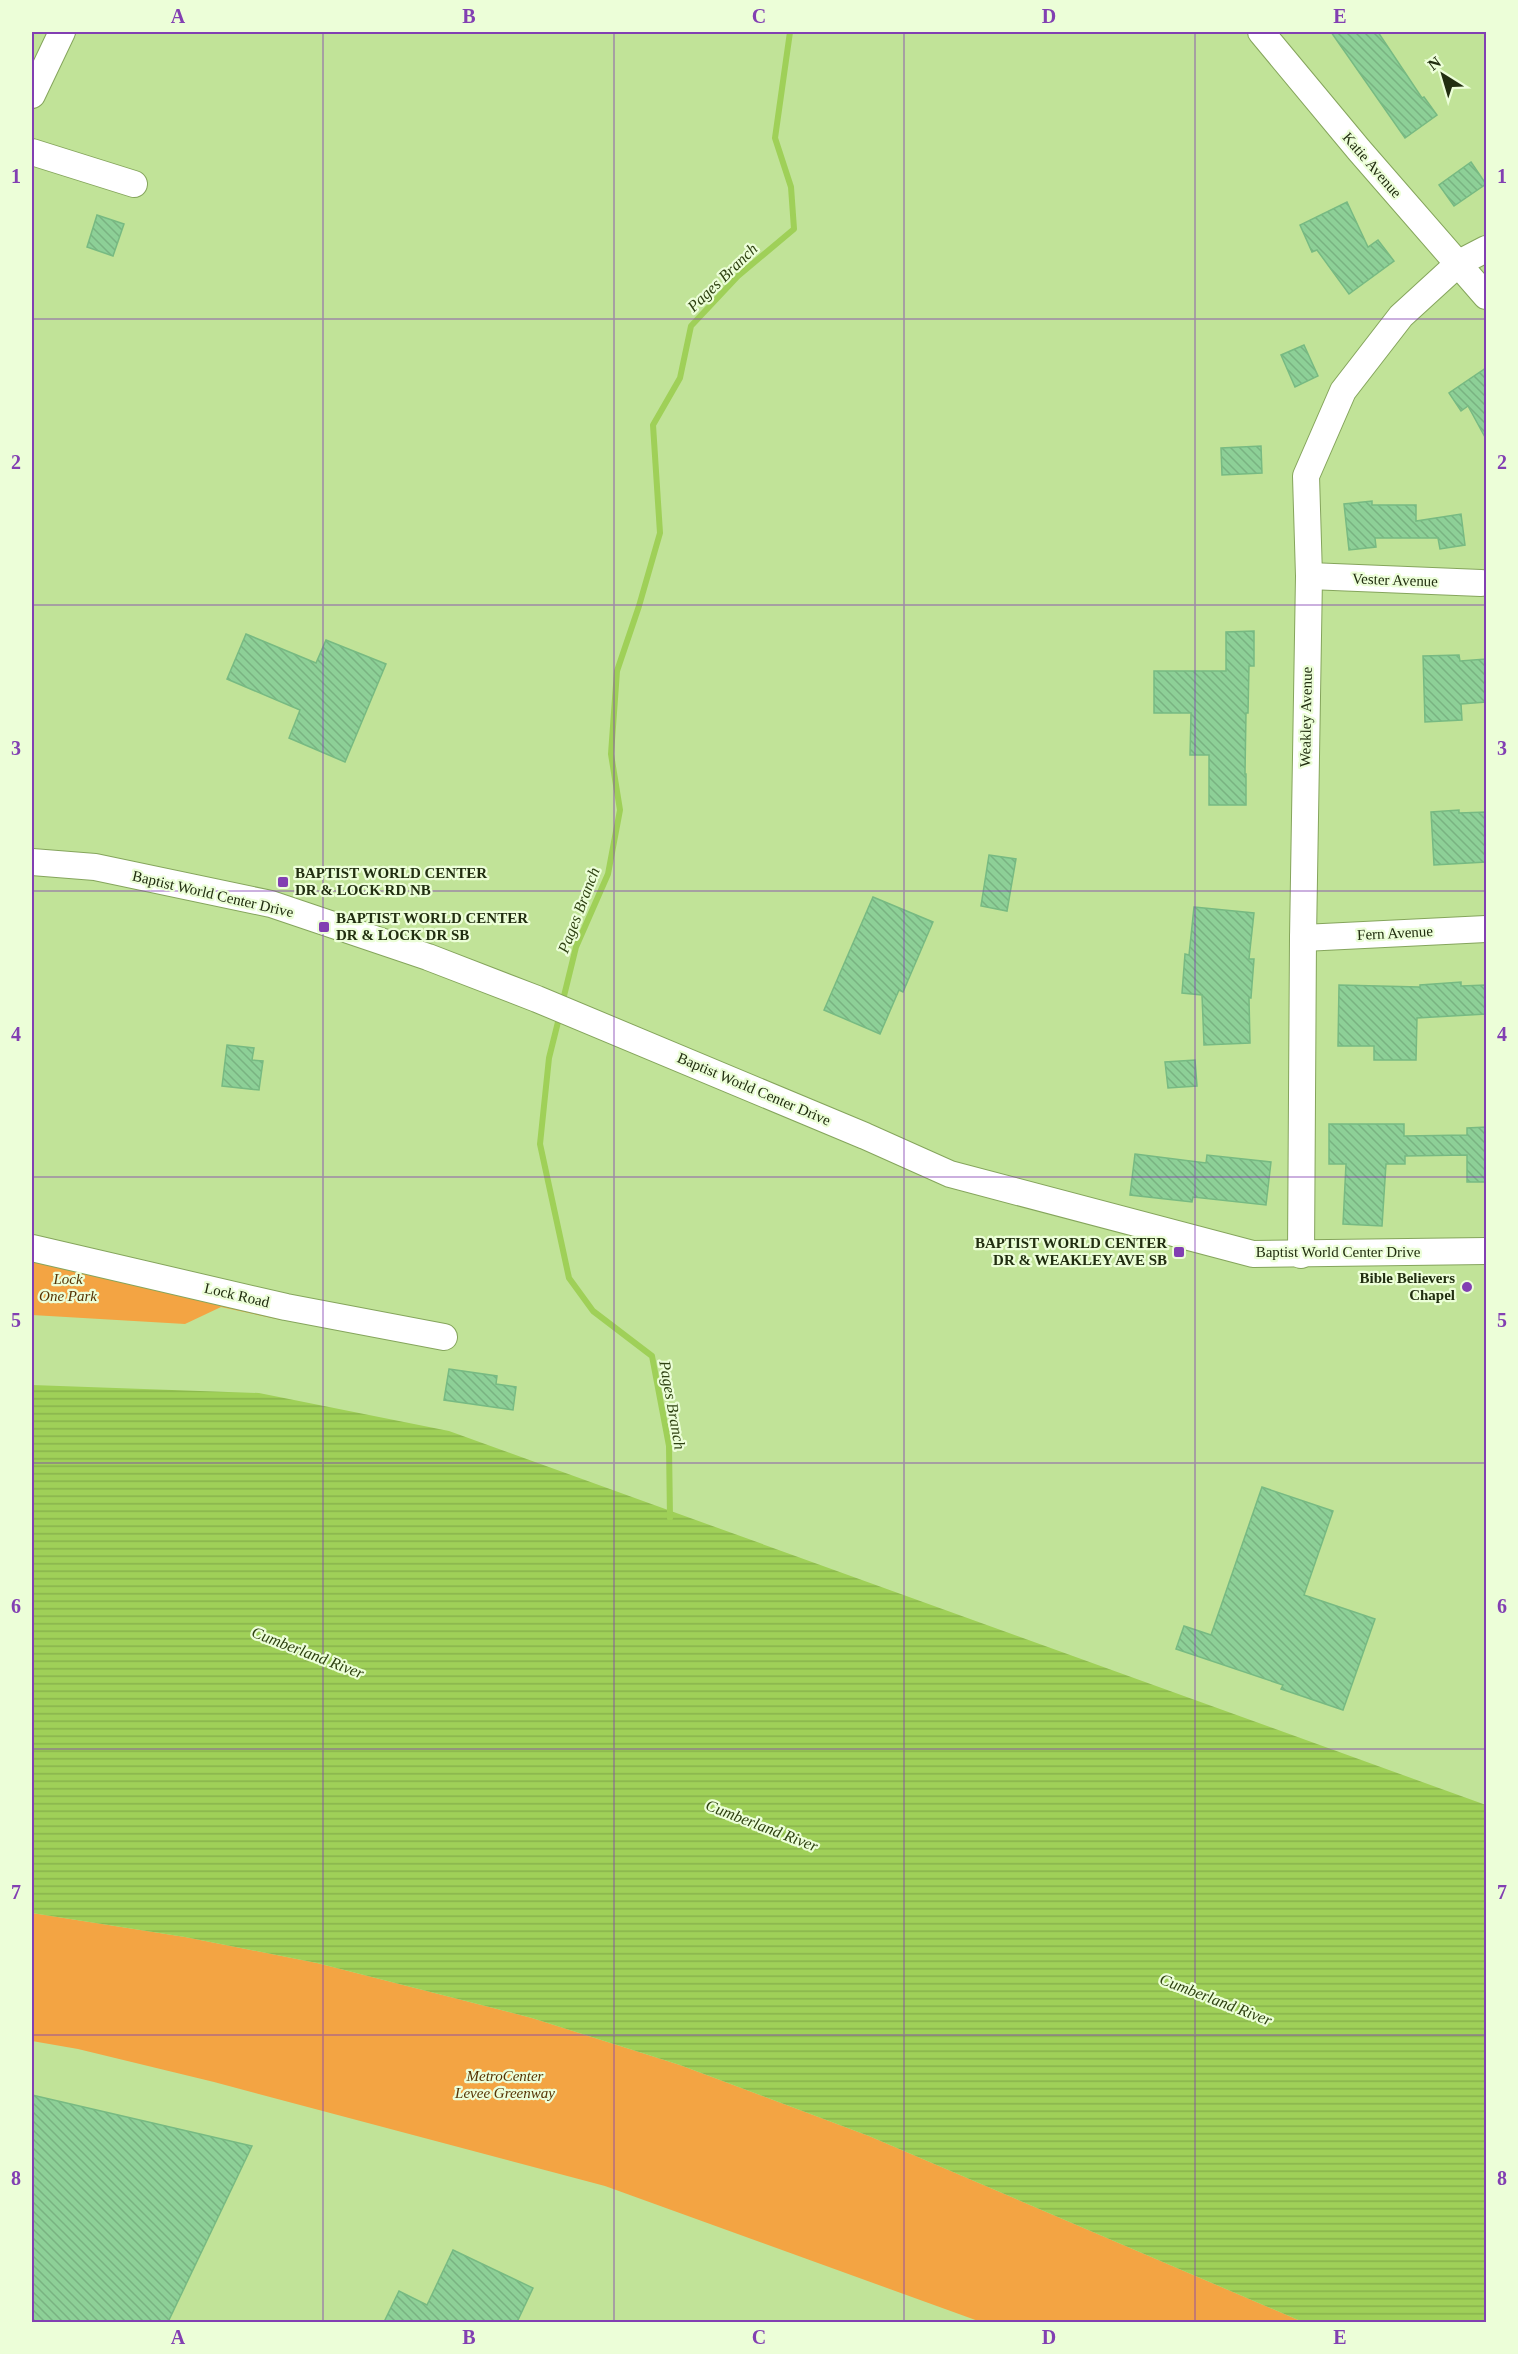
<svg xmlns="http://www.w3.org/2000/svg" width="1518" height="2354" viewBox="0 0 1518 2354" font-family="'Times New Roman',serif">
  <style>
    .green { fill: #f3a443 }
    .water { fill: url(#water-rules) }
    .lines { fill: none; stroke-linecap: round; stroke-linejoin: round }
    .stream { stroke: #9fd058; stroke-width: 6 }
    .building { fill: url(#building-back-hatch); stroke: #77ba82; stroke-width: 1.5 }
    .minor-casing { stroke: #85a55c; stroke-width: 28 }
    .minor { stroke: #fff; stroke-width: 26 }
    .grid { fill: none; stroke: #823fb2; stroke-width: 1.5; stroke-opacity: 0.55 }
    .poi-dot { fill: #823fb2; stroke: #ecfed8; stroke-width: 2 }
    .labels { text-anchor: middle; stroke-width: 4.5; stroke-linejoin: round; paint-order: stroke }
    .street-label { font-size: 15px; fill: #212e10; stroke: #ecfed8 }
    .poi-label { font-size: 15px; font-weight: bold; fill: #212e10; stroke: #ecfed8; text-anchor: start }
    .park-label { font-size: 15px; font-style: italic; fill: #553303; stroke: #ecfed8 }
    .water-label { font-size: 16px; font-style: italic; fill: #2e4111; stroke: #ecfed8 }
    .neatline { fill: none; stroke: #823fb2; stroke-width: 2 }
    .grid-label { font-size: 20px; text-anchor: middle; font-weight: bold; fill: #823fb2 }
  </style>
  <defs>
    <pattern id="water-rules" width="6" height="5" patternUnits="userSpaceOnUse" patternTransform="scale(1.5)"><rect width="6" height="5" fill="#9fd058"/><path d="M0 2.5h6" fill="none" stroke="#89b34c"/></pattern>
    <pattern id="building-back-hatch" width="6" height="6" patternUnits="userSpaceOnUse" patternTransform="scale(1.5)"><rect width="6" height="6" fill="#8dd097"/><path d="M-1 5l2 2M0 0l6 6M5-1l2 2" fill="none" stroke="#79b381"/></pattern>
  </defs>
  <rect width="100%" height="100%" fill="#c1e398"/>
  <g class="green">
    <path d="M 32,1248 L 286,1307 L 281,1320 L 221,1307 L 185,1324 L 32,1315 Z"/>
    <path d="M 32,1913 L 185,1937 L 317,1963 L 532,2018 L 680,2065 L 869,2136 L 1303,2322 L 981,2322 L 605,2186 L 214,2082 L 78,2049 L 32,2041 Z"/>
  </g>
  <path class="water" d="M 32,1385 L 259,1393 L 449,1431 L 1486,1805 L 1486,2322 L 1303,2322 L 869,2136 L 680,2065 L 532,2018 L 317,1963 L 185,1937 L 32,1913 Z"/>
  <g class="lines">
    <g class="stream">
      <path d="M 562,1004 L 576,947 L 608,874 L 620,810 L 611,754 L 617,671 L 639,606 L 660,533 L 653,425 L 680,378 L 691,326 L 738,276 L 794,229 L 791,187 L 775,138 L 790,32"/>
      <path d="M 560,1014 L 549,1058 L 540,1144 L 569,1278 L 593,1311 L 652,1356 L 669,1446 L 670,1518"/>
    </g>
  </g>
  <g class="building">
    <path d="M 1331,32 L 1378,32 L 1422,98 L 1424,97 L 1437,115 L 1405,138 Z"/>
    <path d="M 1471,162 L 1486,184 L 1454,206 L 1439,185 Z"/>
    <path d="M 1347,202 L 1368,247 L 1378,240 L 1394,261 L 1349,294 L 1317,250 L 1312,252 L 1300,225 Z"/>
    <path d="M 97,215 L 124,224 L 113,256 L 87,247 Z"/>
    <path d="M 1304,345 L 1318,376 L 1295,387 L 1281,355 Z"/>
    <path d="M 1486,368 L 1486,439 L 1468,406 L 1461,411 L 1449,393 Z"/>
    <path d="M 1261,446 L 1262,473 L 1222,475 L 1221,448 Z"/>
    <path d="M 1372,501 L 1372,505 L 1416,505 L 1416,521 L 1461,514 L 1465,545 L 1440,549 L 1438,538 L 1375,538 L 1376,547 L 1349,550 L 1344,504 Z"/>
    <path d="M 1254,631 L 1254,666 L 1249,666 L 1248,713 L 1246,713 L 1245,774 L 1246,774 L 1246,805 L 1209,805 L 1209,755 L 1190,755 L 1191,713 L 1154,713 L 1154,671 L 1226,671 L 1226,632 Z"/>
    <path d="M 246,634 L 316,663 L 326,640 L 386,664 L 345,762 L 289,738 L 300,710 L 227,679 Z"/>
    <path d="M 1459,655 L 1460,661 L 1486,659 L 1486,702 L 1461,704 L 1462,720 L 1425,722 L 1423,656 Z"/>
    <path d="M 1459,810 L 1459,813 L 1486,812 L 1486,862 L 1434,865 L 1431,812 Z"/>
    <path d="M 989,855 L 1016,859 L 1007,911 L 981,906 Z"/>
    <path d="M 873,897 L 933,922 L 903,992 L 899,990 L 880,1034 L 824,1010 Z"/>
    <path d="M 1194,907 L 1254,913 L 1249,959 L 1254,959 L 1251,998 L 1249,998 L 1250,1043 L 1204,1045 L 1202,995 L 1182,993 L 1185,954 L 1189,955 Z"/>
    <path d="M 1461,982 L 1461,986 L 1486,985 L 1486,1014 L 1417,1018 L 1416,1060 L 1374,1060 L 1374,1046 L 1338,1046 L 1339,985 L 1420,987 L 1420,985 Z"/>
    <path d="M 227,1045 L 254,1048 L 252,1060 L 263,1061 L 259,1090 L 222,1086 Z"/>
    <path d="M 1195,1060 L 1197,1086 L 1168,1088 L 1165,1062 Z"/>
    <path d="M 1329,1124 L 1404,1124 L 1404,1136 L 1467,1135 L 1467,1128 L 1486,1127 L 1486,1182 L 1467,1182 L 1467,1155 L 1405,1156 L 1405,1164 L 1386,1164 L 1382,1226 L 1343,1224 L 1346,1164 L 1329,1164 Z"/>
    <path d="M 1135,1154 L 1206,1163 L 1207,1155 L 1271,1162 L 1266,1205 L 1193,1197 L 1192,1202 L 1130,1195 Z"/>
    <path d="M 449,1369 L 497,1376 L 496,1384 L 516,1387 L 513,1410 L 444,1400 Z"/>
    <path d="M 1262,1487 L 1333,1511 L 1304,1595 L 1375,1619 L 1343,1710 L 1281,1689 L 1283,1685 L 1176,1649 L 1184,1626 L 1211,1635 Z"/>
    <path d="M 32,2095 L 252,2146 L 168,2322 L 32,2322 Z"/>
    <path d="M 453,2250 L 533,2288 L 517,2322 L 384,2322 L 399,2291 L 427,2305 Z"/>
  </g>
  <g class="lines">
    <g class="minor-casing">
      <g id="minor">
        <path d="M 1261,32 L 1359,150 L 1486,296"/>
        <path d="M 32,95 L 62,32"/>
        <path d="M 32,152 L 134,184"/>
        <path d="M 1309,576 L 1481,583"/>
        <path d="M 32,862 L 95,867 L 271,904 L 428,957 L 537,999 L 865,1136 L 950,1174 L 1253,1254 L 1486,1251"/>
        <path d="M 1303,938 L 1486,929"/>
        <path d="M 32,1248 L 286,1307 L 444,1337"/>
        <path d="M 1301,1255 L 1303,938 L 1309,576 L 1306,476 L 1343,391 L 1401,316 L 1459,263 L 1486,249"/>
      </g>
    </g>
    <use href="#minor" class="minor"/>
  </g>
  <path class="grid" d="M 323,32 L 323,2322M 614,32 L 614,2322M 904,32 L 904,2322M 1195,32 L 1195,2322M 32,319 L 1486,319M 32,605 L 1486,605M 32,891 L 1486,891M 32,1177 L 1486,1177M 32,1463 L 1486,1463M 32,1749 L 1486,1749M 32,2035 L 1486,2035"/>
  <g class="poi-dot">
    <rect x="277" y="876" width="12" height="12" rx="3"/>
    <rect x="318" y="921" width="12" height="12" rx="3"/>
    <rect x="1173" y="1246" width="12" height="12" rx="3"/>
    <circle cx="1467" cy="1287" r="6"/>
  </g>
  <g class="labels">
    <g class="street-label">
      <text transform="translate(1372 165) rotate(49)" y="5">Katie Avenue</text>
      <text transform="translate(1395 580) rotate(2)" y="5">Vester Avenue</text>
      <text transform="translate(1306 717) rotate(-89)" y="5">Weakley Avenue</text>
      <text transform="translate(213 894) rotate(13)" y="5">Baptist World Center Drive</text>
      <text transform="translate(1395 933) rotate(-3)" y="5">Fern Avenue</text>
      <text transform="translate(754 1089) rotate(23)" y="5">Baptist World Center Drive</text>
      <text x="1338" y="1257">Baptist World Center Drive</text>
      <text transform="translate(237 1295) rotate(13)" y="5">Lock Road</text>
    </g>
    <g class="poi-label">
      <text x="295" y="878">BAPTIST WORLD CENTER<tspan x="295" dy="17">DR &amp; LOCK RD NB</tspan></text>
      <text x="336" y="923">BAPTIST WORLD CENTER<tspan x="336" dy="17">DR &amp; LOCK DR SB</tspan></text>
      <text x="1167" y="1248" text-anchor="end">BAPTIST WORLD CENTER<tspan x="1167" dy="17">DR &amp; WEAKLEY AVE SB</tspan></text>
      <text x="1455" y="1283" text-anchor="end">Bible Believers<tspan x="1455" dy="17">Chapel</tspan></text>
    </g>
    <g class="park-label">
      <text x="68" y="1284">Lock<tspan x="68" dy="17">One Park</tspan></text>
      <text x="505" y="2081">MetroCenter<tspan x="505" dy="17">Levee Greenway</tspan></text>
    </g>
    <g class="water-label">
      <text transform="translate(722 277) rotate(-44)" y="6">Pages Branch</text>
      <text transform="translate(578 910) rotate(-69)" y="6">Pages Branch</text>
      <text transform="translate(673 1405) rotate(80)" y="6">Pages Branch</text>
      <text transform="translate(308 1652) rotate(21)" y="6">Cumberland River</text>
      <text transform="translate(762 1825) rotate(21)" y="6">Cumberland River</text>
      <text transform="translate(1216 1999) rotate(21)" y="6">Cumberland River</text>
    </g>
  </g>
  <rect width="1518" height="2354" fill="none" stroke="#ecfed8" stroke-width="66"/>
  <g transform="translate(1443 75) rotate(323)" stroke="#ecfed8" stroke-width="4.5" paint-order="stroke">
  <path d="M0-4.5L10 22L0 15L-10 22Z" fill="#212e10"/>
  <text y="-9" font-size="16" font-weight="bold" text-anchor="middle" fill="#212e10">N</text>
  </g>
  <rect x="33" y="33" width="1452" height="2288" class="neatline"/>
  <g class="grid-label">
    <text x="178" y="23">A</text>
    <text x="469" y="23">B</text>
    <text x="759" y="23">C</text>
    <text x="1049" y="23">D</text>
    <text x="1340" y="23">E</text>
    <text x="16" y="183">1</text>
    <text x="1502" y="183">1</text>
    <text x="16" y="469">2</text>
    <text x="1502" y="469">2</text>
    <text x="16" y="755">3</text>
    <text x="1502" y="755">3</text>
    <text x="16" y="1041">4</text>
    <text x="1502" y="1041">4</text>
    <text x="16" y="1327">5</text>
    <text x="1502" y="1327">5</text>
    <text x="16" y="1613">6</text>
    <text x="1502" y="1613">6</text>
    <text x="16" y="1899">7</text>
    <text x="1502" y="1899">7</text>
    <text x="16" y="2185">8</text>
    <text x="1502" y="2185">8</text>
    <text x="178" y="2344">A</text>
    <text x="469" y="2344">B</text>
    <text x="759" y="2344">C</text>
    <text x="1049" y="2344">D</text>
    <text x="1340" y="2344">E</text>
  </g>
</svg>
